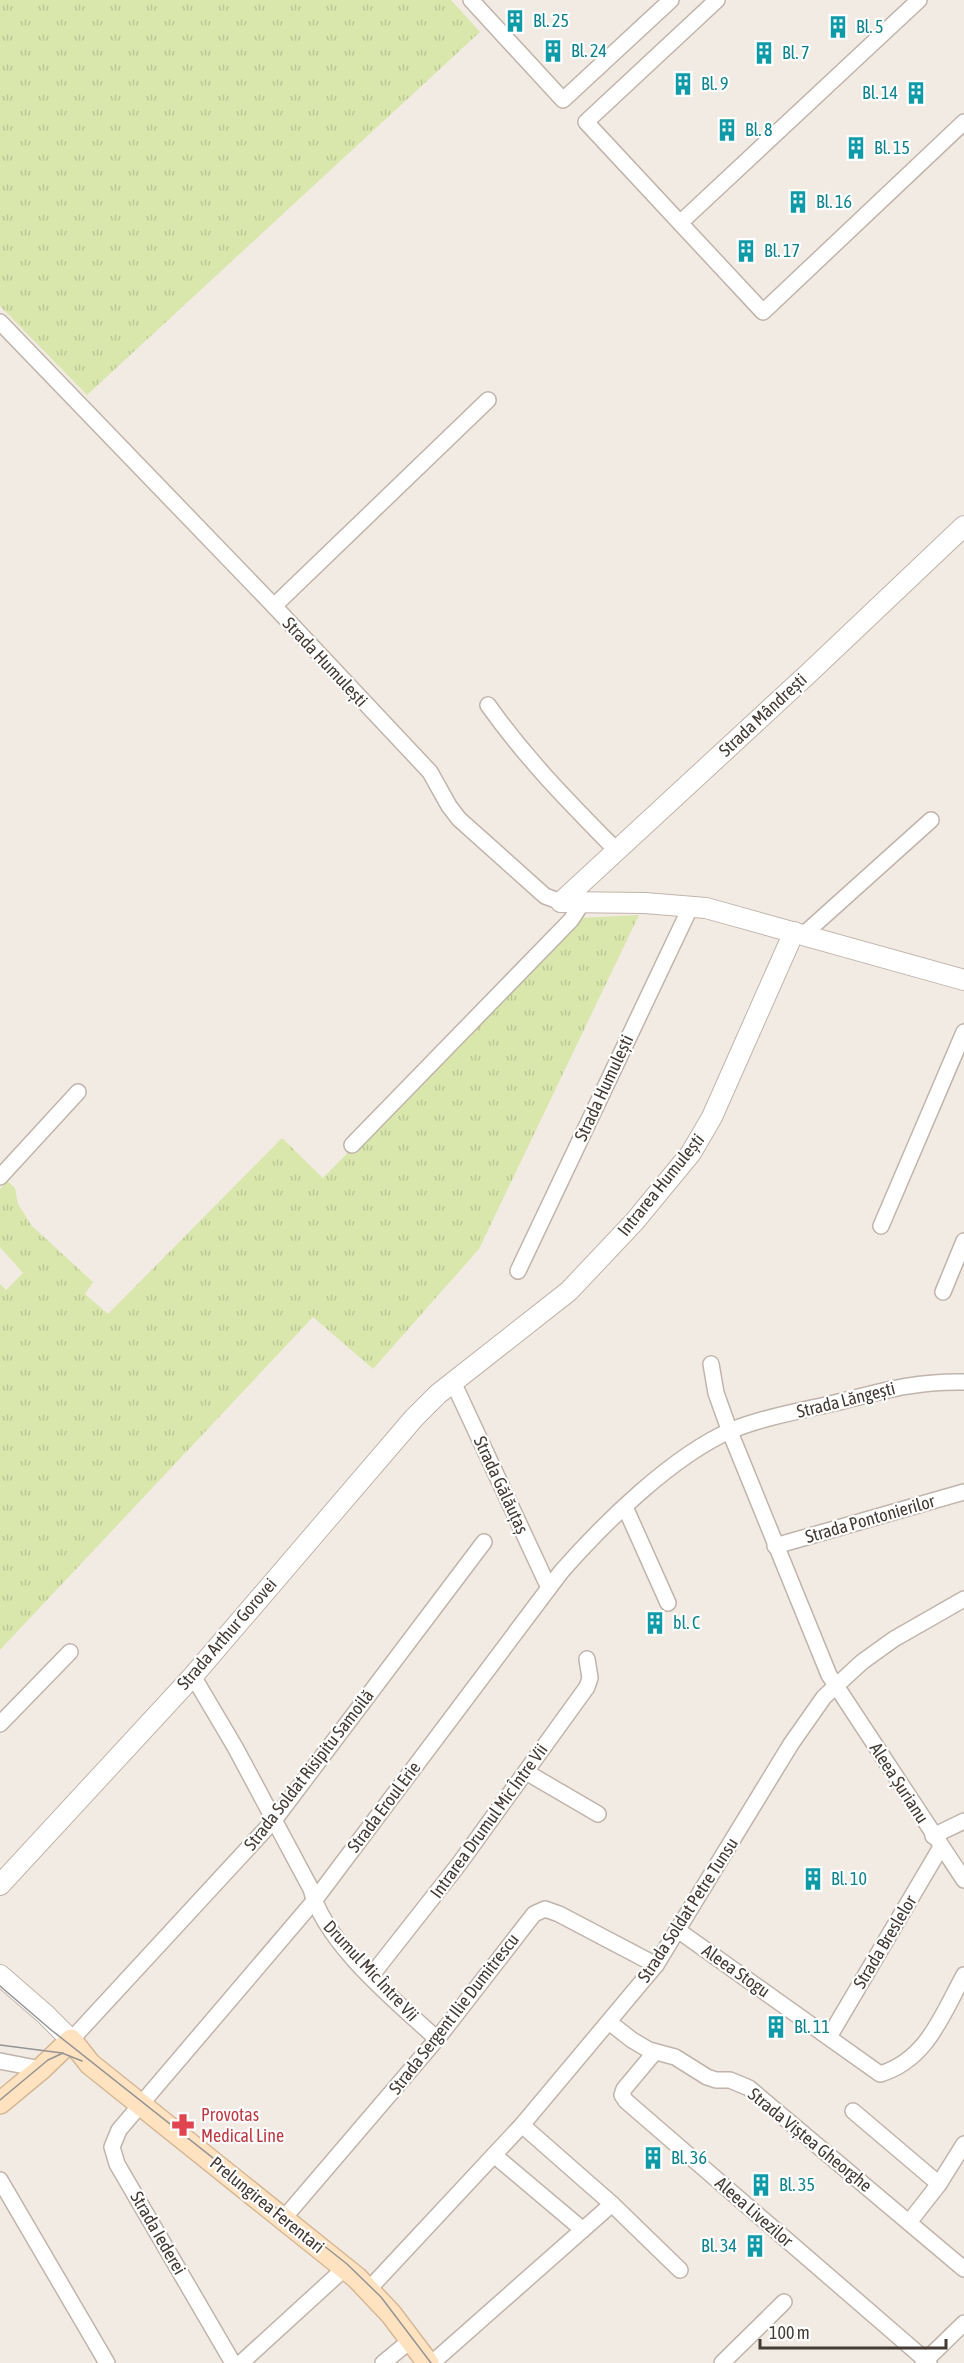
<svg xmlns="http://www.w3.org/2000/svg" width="964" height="2363" viewBox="0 0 964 2363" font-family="'Asap Condensed',sans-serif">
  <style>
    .grass { fill: url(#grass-tufts) }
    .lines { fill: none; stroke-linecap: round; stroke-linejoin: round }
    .minor-casing { stroke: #c1b4aa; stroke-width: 18 }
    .tertiary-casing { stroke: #c1b4aa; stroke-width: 22 }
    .secondary-casing { stroke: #d6b795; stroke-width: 24 }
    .minor { stroke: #fff; stroke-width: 15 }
    .tertiary { stroke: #fff; stroke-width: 20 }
    .secondary { stroke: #ffe3c1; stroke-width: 21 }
    .tram { stroke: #949494; stroke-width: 1.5 }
    .labels { text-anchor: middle; stroke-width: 4.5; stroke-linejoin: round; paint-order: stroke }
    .culture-label { font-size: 18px; fill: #0d838f; stroke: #fff; text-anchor: start }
    .street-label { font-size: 18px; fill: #443b34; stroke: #fff }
    .health-label { font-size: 18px; fill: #be3a42; stroke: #fff; text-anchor: start }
  </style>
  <defs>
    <pattern id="grass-tufts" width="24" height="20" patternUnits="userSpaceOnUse" patternTransform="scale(1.5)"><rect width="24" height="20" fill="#d9e7ac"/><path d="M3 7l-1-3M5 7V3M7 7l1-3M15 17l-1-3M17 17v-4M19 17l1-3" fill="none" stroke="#bbc795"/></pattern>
  </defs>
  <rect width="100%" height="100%" fill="#f2ebe4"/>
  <g class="grass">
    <path d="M 0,0 L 451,0 L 480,32 L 87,395 L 0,306 Z"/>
    <path d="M 639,915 L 479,1249 L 373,1369 L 313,1317 L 0,1650 L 0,1284 L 6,1290 L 23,1273 L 0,1247 L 0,1189 L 7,1181 L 15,1188 L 18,1204 L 32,1226 L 93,1282 L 85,1294 L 108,1314 L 282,1138 L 323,1178 L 578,918 Z"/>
  </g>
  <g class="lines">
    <g class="minor-casing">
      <g id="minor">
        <path d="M 471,0 L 563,100 L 671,0"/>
        <path d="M 717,0 L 586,122 L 763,312 L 964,122"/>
        <path d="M 680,223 L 919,0"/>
        <path d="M 0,322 L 274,606 L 430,772 L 449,806 L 459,819 L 545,896 L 561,902"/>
        <path d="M 274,606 L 488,400"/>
        <path d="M 488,705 C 527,760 569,802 616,850"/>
        <path d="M 803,935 L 931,820"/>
        <path d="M 352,1145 L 571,920 L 582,903"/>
        <path d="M 0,1177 L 78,1092"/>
        <path d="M 881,1226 L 964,1032"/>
        <path d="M 518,1271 L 691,906"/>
        <path d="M 943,1292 L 964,1241"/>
        <path d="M 711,1364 L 716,1393 L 730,1432 L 829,1675 L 964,1880"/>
        <path d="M 453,1382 L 549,1588"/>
        <path d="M 625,1507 L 668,1603"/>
        <path d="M 775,1546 L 964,1492"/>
        <path d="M 193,1676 L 235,1747 L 311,1889 C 324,1943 397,2002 437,2039"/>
        <path d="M 0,1724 L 70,1652"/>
        <path d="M 526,1772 L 598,1814"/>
        <path d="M 933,1836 L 964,1821"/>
        <path d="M 679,1931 L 880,2074 C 927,2060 942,2015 964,1975"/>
        <path d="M 371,1976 L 459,1864 L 587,1687 L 590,1678 L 587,1659"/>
        <path d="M 609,2022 L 632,2040 L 649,2050 L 675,2057 L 707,2077 L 716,2080 L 730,2080 L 749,2088 L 964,2269"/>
        <path d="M 829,2037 L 941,1847"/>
        <path d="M 71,2040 L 275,1819 L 484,1542"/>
        <path d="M 655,2052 L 624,2089 L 622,2095 L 626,2101 L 929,2363"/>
        <path d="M 0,2061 L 41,2069"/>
        <path d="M 853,2111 L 939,2184"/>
        <path d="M 522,2125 L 612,2204 L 680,2270"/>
        <path d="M 494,2155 L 583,2230"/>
        <path d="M 0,2180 L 107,2363"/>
        <path d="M 284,2218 L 437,2039 L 534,1914 L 545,1909 L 559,1914 L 656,1965"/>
        <path d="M 910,2221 L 939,2184 L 964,2144"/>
        <path d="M 369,2289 L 522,2125 L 656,1965 L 791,1744 L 824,1697 L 862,1662 L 894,1639 L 964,1599"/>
        <path d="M 233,2363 L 117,2164 L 112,2147 L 119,2130 L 314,1901 L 561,1572 C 603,1524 673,1455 732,1430 C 767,1416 806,1410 843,1401 C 886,1390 918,1381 964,1382"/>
        <path d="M 241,2363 L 345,2268"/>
        <path d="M 383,2363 L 411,2340"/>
        <path d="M 432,2363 L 612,2204"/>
        <path d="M 722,2363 L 784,2302"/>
        <path d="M 923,2363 L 964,2323"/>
      </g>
    </g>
    <g class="tertiary-casing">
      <g id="tertiary">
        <path d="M 561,902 L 810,672 L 964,526"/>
        <path d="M 561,902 L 645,903 L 706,908 L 964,980"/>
        <path d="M 0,1885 L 193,1676 L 414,1418 L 438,1394 L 569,1291 L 635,1221 L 691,1153 L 712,1117 L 794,932"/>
        <path d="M 0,1975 L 45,2014 L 71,2040"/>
      </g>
    </g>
    <g class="secondary-casing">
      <path id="secondary" d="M 0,2103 L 41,2069 L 71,2040 L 90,2064 L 357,2278 L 391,2314 L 428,2363"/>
    </g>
    <use href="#minor" class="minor"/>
    <use href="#tertiary" class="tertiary"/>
    <use href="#secondary" class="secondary"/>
    <g class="tram">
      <path d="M 0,1986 L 50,2029 L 347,2264 L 381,2297 L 431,2363"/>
      <path d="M 0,2045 L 62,2053 L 82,2061"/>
      <path d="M 0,2100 L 48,2060 L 63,2053"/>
    </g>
  </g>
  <defs>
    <g id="building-bare" transform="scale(1.8)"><path d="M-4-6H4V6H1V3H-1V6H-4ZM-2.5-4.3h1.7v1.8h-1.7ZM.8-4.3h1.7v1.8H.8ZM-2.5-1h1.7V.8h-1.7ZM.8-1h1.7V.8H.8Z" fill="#0f9aa8" stroke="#fff" stroke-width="2.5" paint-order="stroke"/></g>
    <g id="pharmacy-bare" transform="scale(1.8)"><path d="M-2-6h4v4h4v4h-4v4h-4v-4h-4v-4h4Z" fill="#e0444e" stroke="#fff" stroke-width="2.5" paint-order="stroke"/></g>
  </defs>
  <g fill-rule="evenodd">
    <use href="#building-bare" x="515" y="21"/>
    <use href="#building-bare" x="838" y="27"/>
    <use href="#building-bare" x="553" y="51"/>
    <use href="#building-bare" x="764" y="53"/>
    <use href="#building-bare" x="683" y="84"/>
    <use href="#building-bare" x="916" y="93"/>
    <use href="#building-bare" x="727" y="130"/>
    <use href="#building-bare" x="856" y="148"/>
    <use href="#building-bare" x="798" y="202"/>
    <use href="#building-bare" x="746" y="251"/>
    <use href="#building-bare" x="655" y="1623"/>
    <use href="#building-bare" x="813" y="1879"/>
    <use href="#building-bare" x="776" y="2027"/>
    <use href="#pharmacy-bare" x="183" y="2125"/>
    <use href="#building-bare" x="653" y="2158"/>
    <use href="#building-bare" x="761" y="2185"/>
    <use href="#building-bare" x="755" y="2246"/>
  </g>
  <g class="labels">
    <g class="culture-label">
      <text x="533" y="27">Bl. 25</text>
      <text x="856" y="33">Bl. 5</text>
      <text x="571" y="57">Bl. 24</text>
      <text x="782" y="59">Bl. 7</text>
      <text x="701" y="90">Bl. 9</text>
      <text x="898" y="99" text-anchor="end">Bl. 14</text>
      <text x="745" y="136">Bl. 8</text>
      <text x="874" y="154">Bl. 15</text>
      <text x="816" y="208">Bl. 16</text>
      <text x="764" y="257">Bl. 17</text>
      <text x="673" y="1629">bl. C</text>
      <text x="831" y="1885">Bl. 10</text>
      <text x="794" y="2033">Bl. 11</text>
      <text x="671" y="2164">Bl. 36</text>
      <text x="779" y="2191">Bl. 35</text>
      <text x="737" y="2252" text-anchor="end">Bl. 34</text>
    </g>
    <g class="street-label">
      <text transform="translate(325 662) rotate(47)" y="6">Strada Humulești</text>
      <text transform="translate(763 715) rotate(-43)" y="6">Strada Mândrești</text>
      <text transform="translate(604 1088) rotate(-65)" y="6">Strada Humulești</text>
      <text transform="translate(661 1185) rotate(-51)" y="6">Intrarea Humulești</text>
      <text transform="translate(846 1400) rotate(-14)" y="6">Strada Lăngești</text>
      <text transform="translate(501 1485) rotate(65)" y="6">Strada Gălăuțaș</text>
      <text transform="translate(870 1519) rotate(-16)" y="6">Strada Pontonierilor</text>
      <text transform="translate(227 1634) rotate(-49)" y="6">Strada Arthur Gorovei</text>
      <text transform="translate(309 1770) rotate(-52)" y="6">Strada Soldat Risipitu Samoilă</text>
      <text transform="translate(899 1783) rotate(57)" y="6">Aleea Șurianu</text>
      <text transform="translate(384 1807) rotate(-53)" y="6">Strada Eroul Erie</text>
      <text transform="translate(489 1821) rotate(-54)" y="6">Intrarea Drumul Mic Între Vii</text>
      <text transform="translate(688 1910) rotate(-57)" y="6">Strada Soldat Petre Tunsu</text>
      <text transform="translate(885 1942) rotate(-59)" y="6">Strada Breslelor</text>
      <text transform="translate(371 1971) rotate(47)" y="6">Drumul Mic Între Vii</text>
      <text transform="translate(736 1971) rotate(35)" y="6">Aleea Stogu</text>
      <text transform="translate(454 2014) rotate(-52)" y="6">Strada Sergent Ilie Dumitrescu</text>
      <text transform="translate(810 2140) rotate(39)" y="6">Strada Viștea Gheorghe</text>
      <text transform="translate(267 2205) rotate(39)" y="6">Prelungirea Ferentari</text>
      <text transform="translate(754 2212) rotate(41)" y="6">Aleea Livezilor</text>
      <text transform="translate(158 2233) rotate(60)" y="6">Strada Iederei</text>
    </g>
    <g class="health-label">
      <text x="201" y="2121">Provotas<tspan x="201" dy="21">Medical Line</tspan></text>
    </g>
  </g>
  <path d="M760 2339v9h186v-9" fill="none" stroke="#443b34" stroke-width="3"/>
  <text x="769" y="2339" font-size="18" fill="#443b34" stroke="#ffffff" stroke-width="4.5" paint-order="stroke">100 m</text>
</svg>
